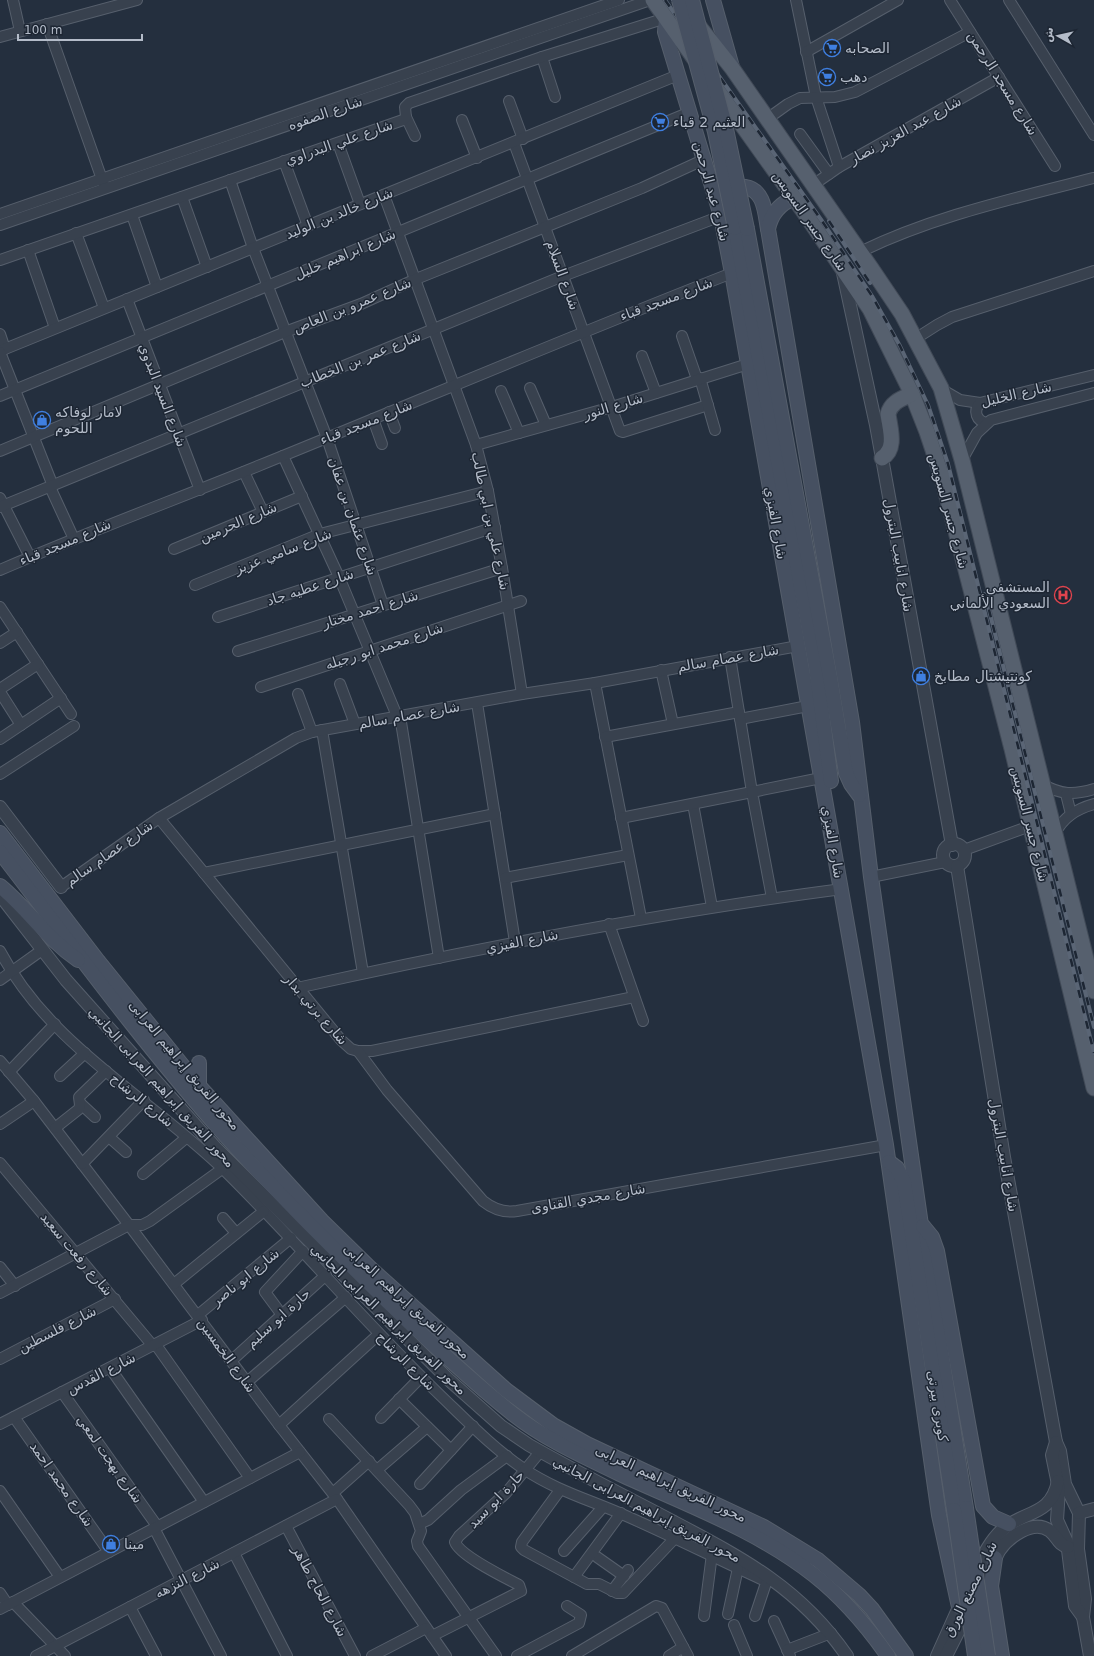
<svg xmlns="http://www.w3.org/2000/svg" width="1094" height="1656" viewBox="0 0 1094 1656" font-family="'DejaVu Sans',Cairo,sans-serif">
  <style>
    .lines { fill: none; stroke-linecap: round; stroke-linejoin: round }
    .minor-casing { stroke: #565f6c; stroke-width: 12 }
    .tertiary-casing { stroke: #565f6c; stroke-width: 14 }
    .secondary-casing { stroke: #565f6c; stroke-width: 16 }
    .primary-casing { stroke: #414a57; stroke-width: 17 }
    .minor { stroke: #38414e; stroke-width: 10 }
    .tertiary { stroke: #38414e; stroke-width: 12 }
    .secondary { stroke: #465061; stroke-width: 14 }
    .primary { stroke: #56606e; stroke-width: 15 }
    .rail-casing { stroke: #5a6575; stroke-width: 4 }
    .rail { stroke: #1d2633; stroke-width: 2.5; stroke-dasharray: 8; stroke-linecap: butt }
    .secondary-bridge-casing { stroke: #565f6c; stroke-width: 16; stroke-linecap: butt }
    .secondary-bridge { stroke: #465061; stroke-width: 14 }
    .labels { text-anchor: middle; stroke-width: 3; stroke-linejoin: round; paint-order: stroke }
    .poi-label { font-size: 14px; fill: #b4bcc9; stroke: #1d2633; text-anchor: start }
    .street-label { font-size: 14px; fill: #b4bcc9; stroke: #1d2633 }
  </style>
  <rect width="100%" height="100%" fill="#242f3e"/>
  <g class="lines">
    <g class="minor-casing">
      <g id="minor">
        <path d="M 13,0 L 20,31"/>
        <path d="M 796,0 L 816,97 L 839,167"/>
        <path d="M 950,0 L 1055,166"/>
        <path d="M 1009,0 L 1094,135"/>
        <path d="M 47,24 L 104,185"/>
        <path d="M 0,37 L 137,0"/>
        <path d="M 806,52 L 898,0"/>
        <path d="M 542,57 L 555,97"/>
        <path d="M 509,101 L 523,139"/>
        <path d="M 406,117 L 415,136"/>
        <path d="M 767,119 L 788,104 L 800,98 L 835,97 L 855,92 L 970,32"/>
        <path d="M 462,120 L 477,158"/>
        <path d="M 800,134 L 829,174"/>
        <path d="M 338,143 L 360,204"/>
        <path d="M 514,143 L 620,431 L 623,432 L 708,405"/>
        <path d="M 284,161 L 308,226"/>
        <path d="M 230,180 L 253,248 L 327,438 L 383,605"/>
        <path d="M 813,185 L 839,167 L 999,77"/>
        <path d="M 384,195 L 476,445 L 488,491 L 502,568 L 522,694"/>
        <path d="M 182,197 L 207,267"/>
        <path d="M 0,214 L 619,0"/>
        <path d="M 132,215 L 157,287"/>
        <path d="M 0,225 L 650,0"/>
        <path d="M 76,233 L 104,308"/>
        <path d="M 28,250 L 55,328"/>
        <path d="M 860,252 C 934,216 1013,199 1093,178"/>
        <path d="M 0,260 L 403,120 L 406,117 L 405,107 L 409,103 L 542,57 L 666,18"/>
        <path d="M 127,299 L 200,490"/>
        <path d="M 0,334 L 5,349"/>
        <path d="M 682,336 L 697,379"/>
        <path d="M 915,339 L 937,325 L 952,317 L 1094,271"/>
        <path d="M 0,351 L 678,75"/>
        <path d="M 0,352 L 53,486"/>
        <path d="M 642,356 L 656,393"/>
        <path d="M 700,378 L 715,430"/>
        <path d="M 530,388 L 546,425"/>
        <path d="M 941,389 L 960,400 L 980,403 L 1094,375"/>
        <path d="M 501,391 L 519,433"/>
        <path d="M 0,396 L 690,112"/>
        <path d="M 980,403 C 973,411 976,421 987,423"/>
        <path d="M 389,412 L 395,428"/>
        <path d="M 373,419 L 382,444"/>
        <path d="M 476,445 L 612,407 L 748,364"/>
        <path d="M 0,451 L 285,332 L 361,304 L 416,279 L 642,188 L 703,160"/>
        <path d="M 283,456 L 339,577 L 397,716"/>
        <path d="M 962,460 L 977,433 L 991,420 L 1094,393"/>
        <path d="M 244,472 L 263,512"/>
        <path d="M 50,487 L 74,539"/>
        <path d="M 0,498 L 30,557"/>
        <path d="M 0,507 L 563,276 L 721,216"/>
        <path d="M 174,549 L 302,496"/>
        <path d="M 0,570 C 85,533 172,501 258,466 C 416,402 573,335 732,273"/>
        <path d="M 195,585 L 320,534 L 488,491"/>
        <path d="M 0,607 L 71,714"/>
        <path d="M 218,617 L 495,527"/>
        <path d="M 0,643 L 17,632"/>
        <path d="M 238,651 L 502,568"/>
        <path d="M 661,670 L 673,724"/>
        <path d="M 595,683 L 641,918"/>
        <path d="M 340,684 L 355,724"/>
        <path d="M 261,687 L 521,601"/>
        <path d="M 0,689 L 38,664"/>
        <path d="M 0,692 L 21,725"/>
        <path d="M 298,694 L 312,732"/>
        <path d="M 477,703 L 515,942"/>
        <path d="M 400,716 L 439,958"/>
        <path d="M 740,719 L 808,706"/>
        <path d="M 322,730 L 363,973"/>
        <path d="M 605,737 L 739,712"/>
        <path d="M 0,739 L 61,698"/>
        <path d="M 0,774 L 74,726"/>
        <path d="M 1042,784 C 1061,795 1074,795 1094,789"/>
        <path d="M 1066,794 L 1071,814"/>
        <path d="M 693,804 L 712,907"/>
        <path d="M 159,818 L 341,1040 L 351,1049 L 358,1051 L 372,1051 L 634,997"/>
        <path d="M 621,818 L 752,792 L 730,657"/>
        <path d="M 1055,833 C 1064,817 1076,809 1094,804"/>
        <path d="M 964,850 L 1030,826"/>
        <path d="M 204,873 L 495,814"/>
        <path d="M 871,877 L 945,862"/>
        <path d="M 505,878 L 628,855"/>
        <path d="M 61,887 L 159,818 L 296,738 L 312,732 L 522,694 L 595,683 L 798,646"/>
        <path d="M 772,898 L 752,792 L 821,778"/>
        <path d="M 609,924 L 643,1021"/>
        <path d="M 0,951 C 50,1046 150,1098 225,1171 C 299,1244 366,1324 441,1396 C 467,1421 494,1449 524,1469 C 555,1490 590,1500 624,1515 C 670,1535 715,1558 761,1579 L 772,1581"/>
        <path d="M 0,980 L 42,950"/>
        <path d="M 297,988 C 477,948 658,913 842,889"/>
        <path d="M 358,1051 L 387,1090 L 483,1201 C 493,1209 504,1213 517,1211 L 886,1145"/>
        <path d="M 0,1061 L 34,1101 L 129,1225 L 279,1425 L 337,1499 L 446,1656"/>
        <path d="M 9,1072 L 55,1024"/>
        <path d="M 60,1076 L 85,1053"/>
        <path d="M 80,1103 L 95,1117"/>
        <path d="M 0,1124 L 34,1101"/>
        <path d="M 55,1128 L 79,1109 L 80,1105 L 79,1097 L 106,1071"/>
        <path d="M 109,1137 L 126,1152"/>
        <path d="M 0,1163 L 153,1346"/>
        <path d="M 82,1164 L 144,1100"/>
        <path d="M 143,1174 L 186,1138"/>
        <path d="M 223,1218 L 236,1233"/>
        <path d="M 0,1267 L 15,1286"/>
        <path d="M 174,1284 L 264,1211"/>
        <path d="M 0,1293 L 129,1225 L 142,1225 L 150,1221 L 222,1169"/>
        <path d="M 198,1315 L 291,1238"/>
        <path d="M 282,1315 L 265,1292 L 303,1251"/>
        <path d="M 156,1345 L 250,1478"/>
        <path d="M 0,1359 L 115,1299"/>
        <path d="M 231,1361 L 326,1275"/>
        <path d="M 110,1368 L 204,1502"/>
        <path d="M 247,1382 L 346,1297"/>
        <path d="M 62,1392 L 157,1526"/>
        <path d="M 399,1399 L 451,1450"/>
        <path d="M 14,1417 L 109,1552"/>
        <path d="M 381,1418 L 421,1377"/>
        <path d="M 329,1419 L 409,1505 L 415,1513 L 421,1531 L 417,1541 L 418,1546 L 496,1656"/>
        <path d="M 0,1424 L 202,1320"/>
        <path d="M 279,1425 L 379,1334"/>
        <path d="M 377,1470 L 427,1427"/>
        <path d="M 420,1484 L 473,1426"/>
        <path d="M 560,1490 L 522,1542 L 521,1547 L 524,1550 L 587,1584 L 599,1584 L 617,1593 L 623,1593 L 675,1538"/>
        <path d="M 0,1491 L 60,1577"/>
        <path d="M 333,1493 L 369,1461"/>
        <path d="M 419,1524 L 428,1520 L 461,1490 L 507,1456"/>
        <path d="M 286,1526 L 355,1656"/>
        <path d="M 154,1528 L 221,1656"/>
        <path d="M 564,1551 L 603,1507"/>
        <path d="M 234,1553 L 287,1656"/>
        <path d="M 597,1557 L 624,1576"/>
        <path d="M 574,1577 L 621,1513"/>
        <path d="M 612,1591 L 628,1570"/>
        <path d="M 0,1593 L 8,1605"/>
        <path d="M 13,1602 L 65,1656"/>
        <path d="M 130,1607 L 156,1656"/>
        <path d="M 0,1609 L 300,1452"/>
        <path d="M 728,1614 L 738,1568"/>
        <path d="M 704,1616 L 712,1554"/>
        <path d="M 755,1616 L 767,1580"/>
        <path d="M 774,1621 L 790,1656"/>
        <path d="M 734,1625 L 747,1656"/>
        <path d="M 432,1636 L 521,1591 L 519,1585 C 506,1578 460,1556 455,1542 L 459,1536 L 506,1493 L 540,1452"/>
        <path d="M 787,1650 L 831,1633"/>
        <path d="M 36,1656 L 337,1499"/>
        <path d="M 372,1656 L 426,1628"/>
        <path d="M 517,1656 L 579,1623 L 581,1615 L 567,1606"/>
        <path d="M 572,1656 L 656,1606 L 662,1608 L 688,1656"/>
        <path d="M 669,1656 L 683,1647"/>
      </g>
    </g>
    <g class="tertiary-casing">
      <g id="tertiary">
        <path d="M 843,273 L 876,425 L 952,845"/>
        <path d="M 0,807 L 61,887"/>
        <circle cx="954" cy="855" r="11"/>
        <path d="M 957,866 L 1004,1157 L 1056,1442 L 1060,1451 L 1065,1484 L 1079,1513 L 1078,1549 L 1085,1599 L 1083,1617 L 1090,1656"/>
        <path d="M 0,895 L 66,980 L 215,1147 L 448,1379 L 501,1426 L 529,1445 C 576,1472 625,1496 674,1522 C 744,1559 801,1589 847,1656"/>
        <path d="M 1056,1442 L 1052,1455 L 1059,1489 L 1057,1520 L 1067,1542 L 1075,1606 L 1083,1617"/>
        <path d="M 1079,1513 L 1094,1509"/>
        <path d="M 974,1574 C 982,1558 989,1542 1002,1530 C 1024,1510 1051,1517 1058,1481"/>
        <path d="M 937,1656 L 963,1598"/>
        <path d="M 946,1656 L 999,1551 C 1008,1538 1033,1518 1050,1531 C 1057,1536 1058,1545 1068,1547"/>
      </g>
    </g>
    <g class="secondary-casing">
      <g id="secondary">
        <path d="M 713,0 L 732,67"/>
        <path d="M 666,18 L 665,32 L 721,216 L 732,273 L 886,1145 L 939,1515 L 959,1607"/>
        <path d="M 727,192 C 733,188 739,186 745,187 C 765,190 765,214 768,229"/>
        <path d="M 794,198 C 779,204 771,214 768,229 L 852,722 L 871,877 L 921,1225 L 966,1508"/>
        <path d="M 735,228 L 816,667 L 831,781"/>
        <path d="M 747,229 L 830,677 L 846,773 L 851,784 L 859,795"/>
        <path d="M 0,833 L 98,961 L 199,1086 L 322,1221 L 370,1268 L 506,1390 L 553,1425 L 587,1444 L 764,1527 L 818,1560 L 859,1595 L 872,1609 L 906,1656"/>
        <path d="M 0,852 C 71,944 139,1038 216,1125 C 270,1186 328,1243 386,1300 C 427,1339 469,1379 513,1414 C 546,1440 583,1456 620,1474 C 685,1504 757,1530 814,1575 C 843,1598 867,1626 888,1656"/>
        <path d="M 0,886 C 29,910 46,938 78,960"/>
        <path d="M 199,1063 L 199,1086"/>
        <path d="M 889,1162 L 897,1168 L 904,1182 L 954,1510"/>
        <path d="M 923,1226 L 932,1237 L 937,1251 L 983,1506 L 993,1517 L 1009,1524"/>
        <path d="M 995,1558 L 991,1586 L 1002,1656"/>
      </g>
    </g>
    <g class="primary-casing">
      <g id="primary">
        <path d="M 653,0 L 694,58"/>
        <path d="M 697,24 L 732,68 L 871,268 L 902,314 L 941,388 L 962,460 L 1094,991"/>
        <path d="M 715,87 L 802,209 L 870,309 L 912,394 L 927,432 L 942,477 L 1012,749 L 1094,1088"/>
        <path d="M 882,458 C 897,449 890,429 888,414 C 891,402 901,399 912,394"/>
      </g>
    </g>
    <use href="#minor" class="minor"/>
    <use href="#tertiary" class="tertiary"/>
    <use href="#secondary" class="secondary"/>
    <use href="#primary" class="primary"/>
    <g class="rail-casing">
      <g id="rail">
        <path d="M 665,0 L 822,221 L 872,296 L 900,346 L 928,405 L 948,464 L 1094,1053"/>
        <path d="M 673,0 L 700,38"/>
        <path d="M 829,221 L 870,283"/>
        <path d="M 985,594 L 1094,1027"/>
      </g>
    </g>
    <use href="#rail" class="rail"/>
    <g class="secondary-bridge-casing">
      <g id="secondary-bridge">
        <path d="M 679,0 L 715,132 L 735,228"/>
        <path d="M 692,0 L 726,129 L 747,229"/>
        <path d="M 966,1508 L 988,1656"/>
        <path d="M 954,1510 L 975,1656"/>
      </g>
    </g>
    <use href="#secondary-bridge" class="secondary-bridge"/>
  </g>
  <defs>
    <g id="supermarket-ring" transform="scale(0.9)"><circle r="9.5" fill="#1d2633" stroke="#3f7fe0" stroke-width="1.5"/><path d="M-6-5.5h2.5l.6 2H6L4.5 2H-2.5L-4.4-4H-6ZM-1.5 3.2a1.3 1.3 0 1 0 .1 0ZM3 3.2a1.3 1.3 0 1 0 .1 0Z" fill="#3f7fe0"/></g>
    <g id="shop-ring" transform="scale(0.9)"><circle r="9.5" fill="#1d2633" stroke="#3f7fe0" stroke-width="1.5"/><path d="M-5-2.5h2.3a2.7 3.5 0 0 1 5.4 0H5L5.5 6h-11ZM-1.5-2.5h3a1.5 2.3 0 0 0-3 0Z" fill="#3f7fe0"/></g>
    <g id="hospital-ring" transform="scale(0.9)"><circle r="9.5" fill="#1d2633" stroke="#e0444e" stroke-width="1.5"/><path d="M-5-5h3v3.5h4V-5h3V5h-3V1.5h-4V5h-3Z" fill="#e0444e"/></g>
  </defs>
  <g fill-rule="evenodd">
    <use href="#supermarket-ring" x="832" y="48"/>
    <use href="#supermarket-ring" x="827" y="77"/>
    <use href="#supermarket-ring" x="660" y="122"/>
    <use href="#shop-ring" x="42" y="420"/>
    <use href="#hospital-ring" x="1063" y="595"/>
    <use href="#shop-ring" x="921" y="676"/>
    <use href="#shop-ring" x="111" y="1544"/>
  </g>
  <g class="labels">
    <g class="poi-label">
      <text x="845" y="53">الصحابه</text>
      <text x="840" y="82">دهب</text>
      <text x="673" y="127">العثيم 2 قباء</text>
      <text x="55" y="417">لامار لوفاكه<tspan x="55" dy="16">اللحوم</tspan></text>
      <text x="1050" y="592" text-anchor="end">المستشفى<tspan x="1050" dy="16">السعودي الألماني</tspan></text>
      <text x="934" y="681">كونتيشتال مطابخ</text>
      <text x="124" y="1549">مينا</text>
    </g>
    <g class="street-label">
      <text transform="translate(1003 83) rotate(58)" y="5">شارع مسجد الرحمن</text>
      <text transform="translate(325 113) rotate(-19)" y="5">شارع الصفوه</text>
      <text transform="translate(905 130) rotate(-29)" y="5">شارع عبد العزيز نصار</text>
      <text transform="translate(339 142) rotate(-19)" y="5">شارع علي البدراوي</text>
      <text transform="translate(712 191) rotate(75)" y="5">شارع عبد الرحمن</text>
      <text transform="translate(339 213) rotate(-22)" y="5">شارع خالد بن الوليد</text>
      <text transform="translate(810 221) rotate(55)" y="5">شارع جسر السويس</text>
      <text transform="translate(345 254) rotate(-23)" y="5">شارع ابراهيم خليل</text>
      <text transform="translate(563 275) rotate(70)" y="5">شارع السلام</text>
      <text transform="translate(666 299) rotate(-21)" y="5">شارع مسجد قباء</text>
      <text transform="translate(352 305) rotate(-22)" y="5">شارع عمرو بن العاص</text>
      <text transform="translate(360 359) rotate(-22)" y="5">شارع عمر بن الخطاب</text>
      <text transform="translate(1016 394) rotate(-13)" y="5">شارع الخليل</text>
      <text transform="translate(163 395) rotate(69)" y="5">شارع السيد البدوي</text>
      <text transform="translate(613 406) rotate(-17)" y="5">شارع النور</text>
      <text transform="translate(366 422) rotate(-22)" y="5">شارع مسجد قباء</text>
      <text transform="translate(949 511) rotate(75)" y="5">شارع جسر السويس</text>
      <text transform="translate(353 516) rotate(71)" y="5">شارع عثمان بن عفان</text>
      <text transform="translate(491 521) rotate(78)" y="5">شارع علي بن ابي طالب</text>
      <text transform="translate(238 522) rotate(-23)" y="5">شارع الحرمين</text>
      <text transform="translate(776 523) rotate(80)" y="5">شارع الفيزي</text>
      <text transform="translate(65 542) rotate(-23)" y="5">شارع مسجد قباء</text>
      <text transform="translate(283 551) rotate(-21)" y="5">شارع سامي عزيز</text>
      <text transform="translate(899 555) rotate(80)" y="5">شارع انابيب البترول</text>
      <text transform="translate(310 587) rotate(-18)" y="5">شارع عطيه جاد</text>
      <text transform="translate(370 609) rotate(-17)" y="5">شارع احمد مختار</text>
      <text transform="translate(384 646) rotate(-18)" y="5">شارع محمد ابو رجيله</text>
      <text transform="translate(728 658) rotate(-10)" y="5">شارع عصام سالم</text>
      <text transform="translate(409 715) rotate(-10)" y="5">شارع عصام سالم</text>
      <text transform="translate(1030 824) rotate(76)" y="5">شارع جسر السويس</text>
      <text transform="translate(833 842) rotate(80)" y="5">شارع الفيزي</text>
      <text transform="translate(109 853) rotate(-35)" y="5">شارع عصام سالم</text>
      <text transform="translate(522 941) rotate(-11)" y="5">شارع الفيزي</text>
      <text transform="translate(316 1009) rotate(49)" y="5">شارع برتي بدار</text>
      <text transform="translate(185 1065) rotate(50)" y="5">محور الفريق إبراهيم العرابى</text>
      <text transform="translate(162 1087) rotate(48)" y="5">محور الفريق إبراهيم العرابى الجانبي</text>
      <text transform="translate(142 1100) rotate(39)" y="5">شارع الرشاح</text>
      <text transform="translate(1004 1155) rotate(80)" y="5">شارع انابيب البترول</text>
      <text transform="translate(588 1198) rotate(-10)" y="5">شارع مجدي القناوى</text>
      <text transform="translate(77 1254) rotate(50)" y="5">شارع رفعت سعيد</text>
      <text transform="translate(245 1277) rotate(-39)" y="5">شارع ابو ناصر</text>
      <text transform="translate(407 1301) rotate(42)" y="5">محور الفريق إبراهيم العرابى</text>
      <text transform="translate(278 1318) rotate(-42)" y="5">حارة ابو سليم</text>
      <text transform="translate(389 1319) rotate(44)" y="5">محور الفريق إبراهيم العرابى الجانبي</text>
      <text transform="translate(57 1329) rotate(-27)" y="5">شارع فلسطين</text>
      <text transform="translate(227 1355) rotate(54)" y="5">شارع الخمسين</text>
      <text transform="translate(406 1361) rotate(45)" y="5">شارع الرشاح</text>
      <text transform="translate(101 1373) rotate(-27)" y="5">شارع القدس</text>
      <text transform="translate(938 1406) rotate(81)" y="5">كوبرى بيرتى</text>
      <text transform="translate(110 1459) rotate(55)" y="5">شارع بهجت لمعي</text>
      <text transform="translate(671 1483) rotate(25)" y="5">محور الفريق إبراهيم العرابى</text>
      <text transform="translate(62 1484) rotate(55)" y="5">شارع محمد احمد</text>
      <text transform="translate(496 1499) rotate(-46)" y="5">حارة ابو سيد</text>
      <text transform="translate(647 1509) rotate(28)" y="5">محور الفريق إبراهيم العرابى الجانبي</text>
      <text transform="translate(187 1578) rotate(-27)" y="5">شارع النزهه</text>
      <text transform="translate(970 1589) rotate(-64)" y="5">شارع مصنع الورق</text>
      <text transform="translate(320 1591) rotate(62)" y="5">شارع الحاج طاهر</text>
    </g>
  </g>
  <g transform="translate(1058 36) rotate(278)" stroke="#1d2633" stroke-width="3" paint-order="stroke">
  <path d="M0-3L7 15L0 10L-7 15Z" fill="#b4bcc9"/>
  <text y="-6" font-size="11" font-weight="bold" text-anchor="middle" fill="#b4bcc9">ش</text>
  </g>
  <path d="M18 34v6h124v-6" fill="none" stroke="#b4bcc9" stroke-width="2"/>
  <text x="24" y="34" font-size="12" fill="#b4bcc9" stroke="#1d2633" stroke-width="3" paint-order="stroke">100 m</text>
</svg>
